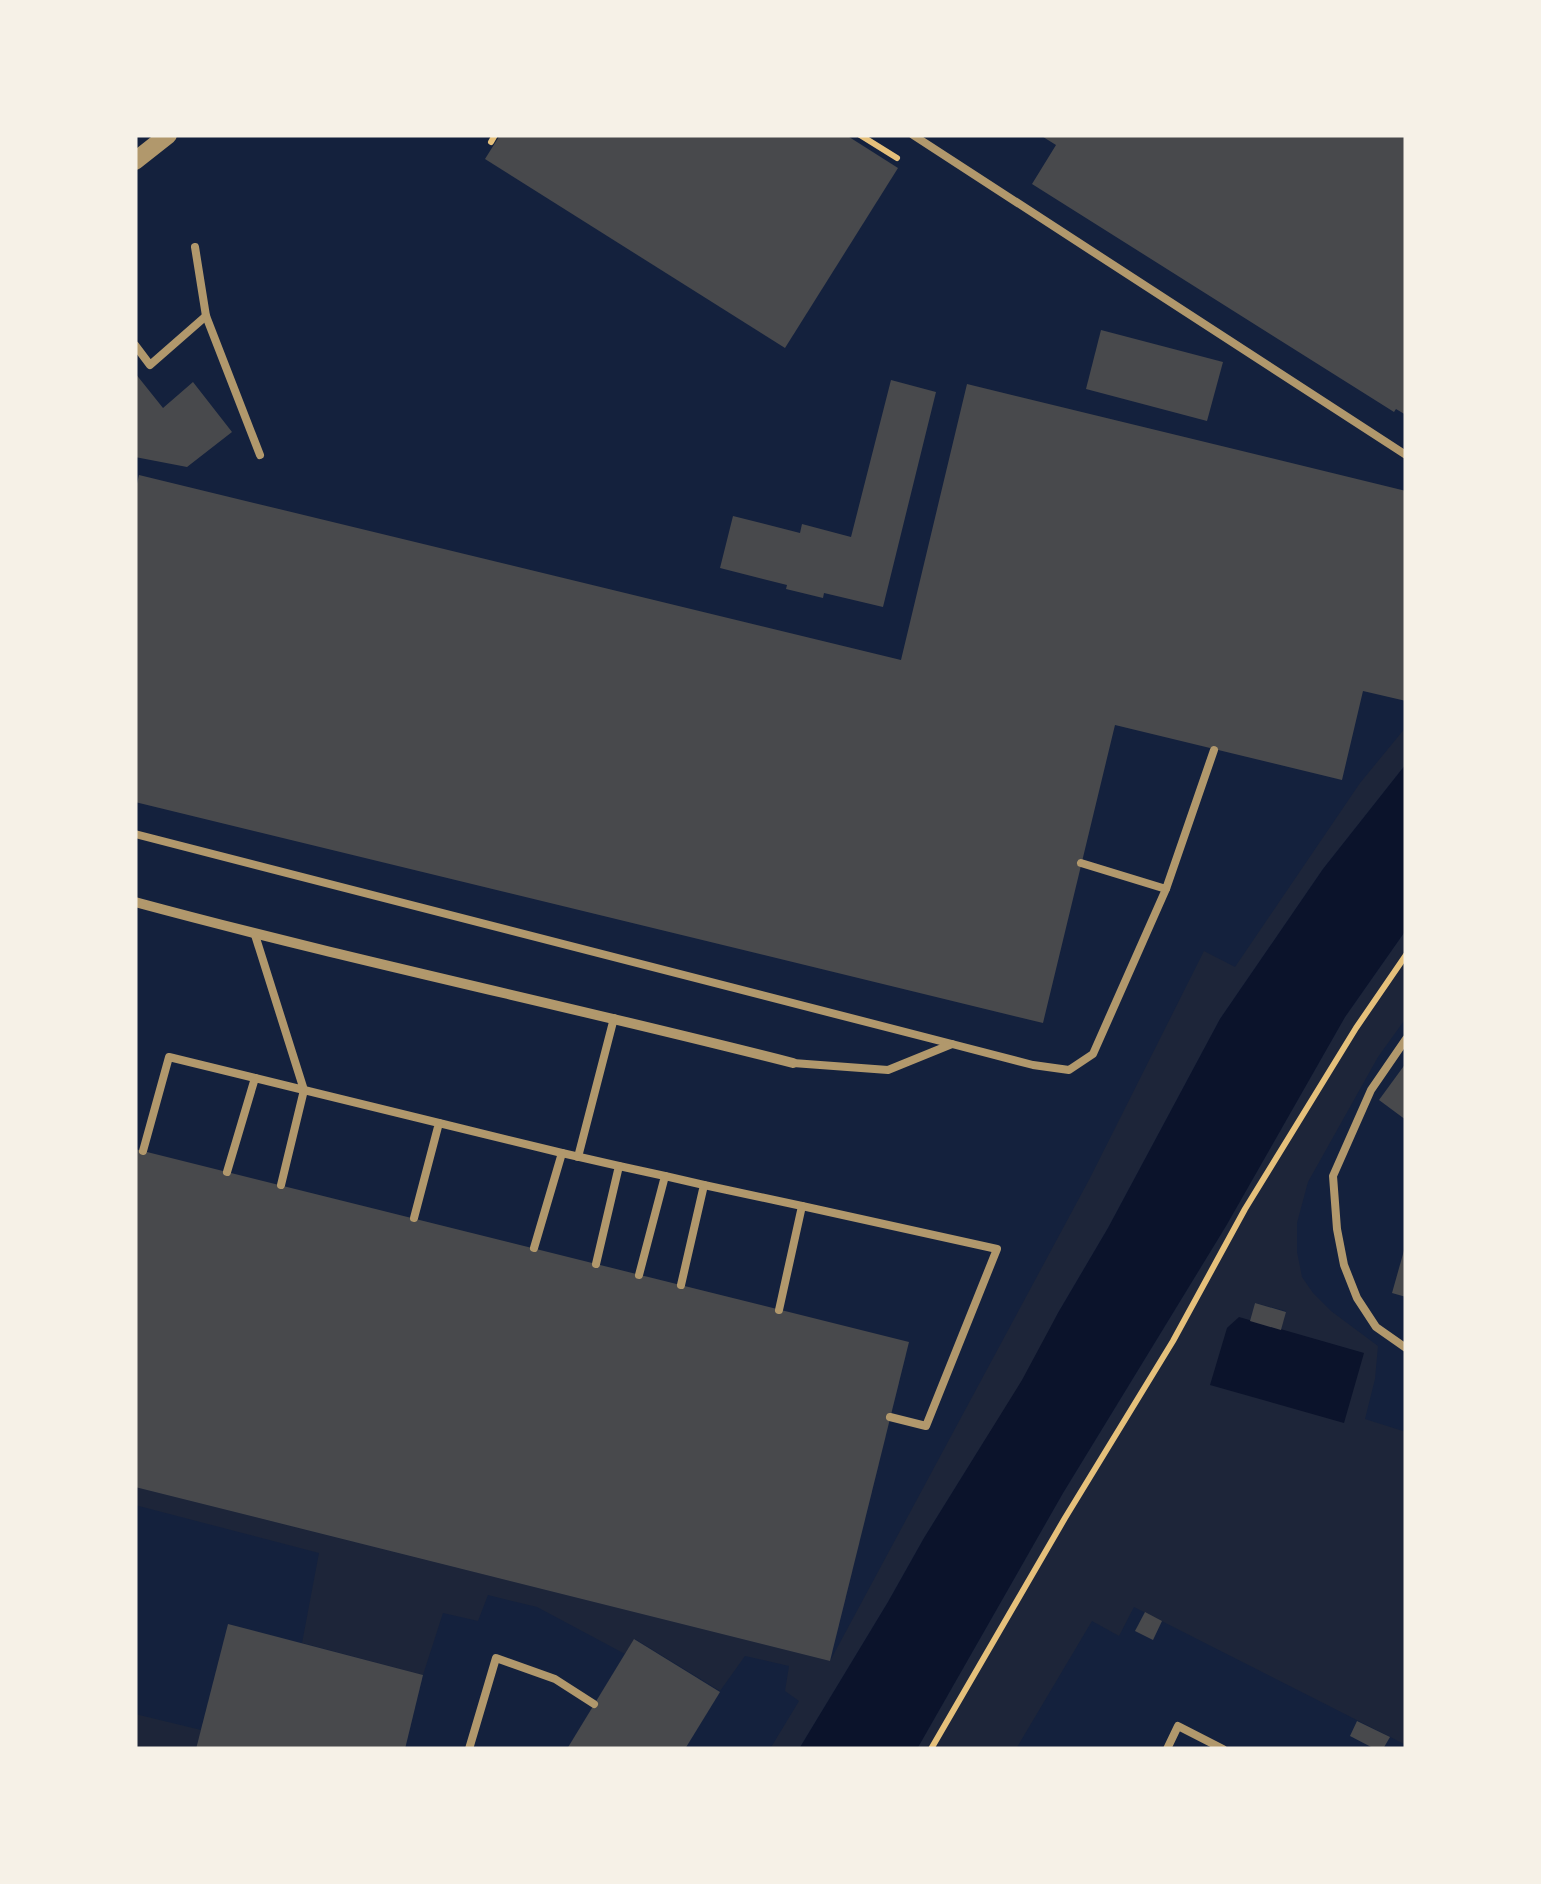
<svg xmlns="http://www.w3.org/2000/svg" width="1541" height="1884" viewBox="0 0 1541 1884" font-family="Spectral,serif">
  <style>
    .green { fill: #1d2539; fill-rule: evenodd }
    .water { fill: #0b132b }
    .building { fill: #48494c }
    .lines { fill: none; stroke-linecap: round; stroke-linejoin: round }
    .path { stroke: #e5c07b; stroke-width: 6 }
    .service { stroke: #b1986c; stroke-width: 8 }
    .minor { stroke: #b1986c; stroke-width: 10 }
    .tertiary { stroke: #b1986c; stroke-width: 18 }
  </style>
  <rect width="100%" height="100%" fill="#14213d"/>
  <g class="green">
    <path d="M 1406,727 L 1406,764 L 1323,869 L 1220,1019 L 1108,1228 L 1058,1313 L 1022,1385 L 983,1443 L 924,1538 L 888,1602 L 799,1749 L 770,1749 L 799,1701 L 785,1691 L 789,1666 L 745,1656 L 720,1691 L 635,1639 L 625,1654 L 537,1607 L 488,1595 L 478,1621 L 443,1613 L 423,1675 L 302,1643 L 319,1553 L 135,1505 L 135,1487 L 830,1661 L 1090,1178 L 1204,951 L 1235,967 L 1360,783 Z"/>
    <path d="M 1406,930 L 1406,1018 L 1378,1057 L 1308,1182 L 1297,1223 L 1297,1252 L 1302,1277 L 1313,1293 L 1331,1311 L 1378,1346 L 1375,1379 L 1365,1419 L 1406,1432 L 1406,1745 L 1134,1607 L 1119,1636 L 1092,1621 L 1016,1749 L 917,1749 L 1063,1493 L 1226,1226 L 1345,1017 ZM 1255,1303 L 1286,1311 L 1281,1330 L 1363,1353 L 1227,1328 L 1239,1318 L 1250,1321 Z"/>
    <path d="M 135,1714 L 201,1730 L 196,1749 L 135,1749 Z"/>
  </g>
  <g class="water">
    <path d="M 1406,764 L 1406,930 L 1345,1017 L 1226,1226 L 1063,1493 L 917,1749 L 799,1749 L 888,1602 L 924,1538 L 1022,1380 L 1058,1313 L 1108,1228 L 1220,1019 L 1323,869 Z"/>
    <path d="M 1239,1317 L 1364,1353 L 1344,1423 L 1210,1385 L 1227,1328 Z"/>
  </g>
  <g class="building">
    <path d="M 500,135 L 846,135 L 898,168 L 785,348 L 485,159 Z"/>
    <path d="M 1040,135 L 1406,135 L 1406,415 L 1396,409 L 1394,412 L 1032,184 L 1056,145 Z"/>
    <path d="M 1101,330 L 1223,362 L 1207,421 L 1086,389 Z"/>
    <path d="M 135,373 L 163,408 L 193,382 L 232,432 L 187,467 L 135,457 Z"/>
    <path d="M 891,380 L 936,392 L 883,607 L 824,593 L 823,598 L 786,589 L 787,585 L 720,568 L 733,516 L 800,533 L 802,524 L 851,537 Z"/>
    <path d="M 967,384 L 1406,491 L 1406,701 L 1363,691 L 1342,780 L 1115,725 L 1043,1023 L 135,802 L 135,492 L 139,475 L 901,660 Z"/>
    <path d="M 1406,1063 L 1406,1120 L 1379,1100 Z"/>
    <path d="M 135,1149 L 909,1342 L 830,1661 L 135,1487 Z"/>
    <path d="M 1405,1247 L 1406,1247 L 1406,1297 L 1392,1293 Z"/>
    <path d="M 1255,1303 L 1286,1312 L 1281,1330 L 1250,1321 Z"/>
    <path d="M 1145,1612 L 1162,1621 L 1153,1640 L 1135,1631 Z"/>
    <path d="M 228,1624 L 423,1675 L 405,1749 L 196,1749 Z"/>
    <path d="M 634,1639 L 720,1692 L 685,1749 L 567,1749 Z"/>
    <path d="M 1357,1721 L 1390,1737 L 1383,1749 L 1375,1749 L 1350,1736 Z"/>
  </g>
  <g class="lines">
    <g class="path">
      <path d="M 860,135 L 897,158"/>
      <path d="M 491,142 L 495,135"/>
      <path d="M 931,1749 L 1065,1518 L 1173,1341 L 1245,1209 L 1356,1028 L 1406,955"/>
    </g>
    <g class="service">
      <path d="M 913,135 L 1406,455"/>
      <path d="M 195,247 L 206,316 L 260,455"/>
      <path d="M 135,345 L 150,365 L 206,316"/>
      <path d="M 135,834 L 952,1044"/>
      <path d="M 1081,863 L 1166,889 L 1214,750"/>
      <path d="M 1406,1039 L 1371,1090 L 1333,1176 L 1337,1229 L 1344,1265 L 1357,1298 L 1376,1327 L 1406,1348"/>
      <path d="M 793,1063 L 888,1070 L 952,1044 L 1033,1065 L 1069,1070 L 1093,1054 L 1166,889"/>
      <path d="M 439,1123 L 562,1153 L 534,1248"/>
      <path d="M 143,1151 L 169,1057 L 255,1078"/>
      <path d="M 562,1153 L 619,1166 L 596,1264"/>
      <path d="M 578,1157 L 614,1018"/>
      <path d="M 619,1166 L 665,1176 L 639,1275"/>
      <path d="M 227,1172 L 255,1078 L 304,1090 L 255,935"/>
      <path d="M 665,1176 L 704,1185 L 681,1285"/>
      <path d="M 281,1185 L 304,1090 L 439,1123 L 414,1218"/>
      <path d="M 704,1185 L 802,1206 L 779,1310"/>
      <path d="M 802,1206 L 997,1249 L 926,1426 L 890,1417"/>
      <path d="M 469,1749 L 496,1658 L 555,1679 L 594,1704"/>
      <path d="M 1167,1749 L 1178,1726 L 1223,1749"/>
    </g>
    <path class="minor" d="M 135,902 C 353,961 574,1007 793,1063"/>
    <path class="tertiary" d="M 135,161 L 168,135"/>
  </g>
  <rect width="1541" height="1884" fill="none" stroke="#f6f1e7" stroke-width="275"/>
</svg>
